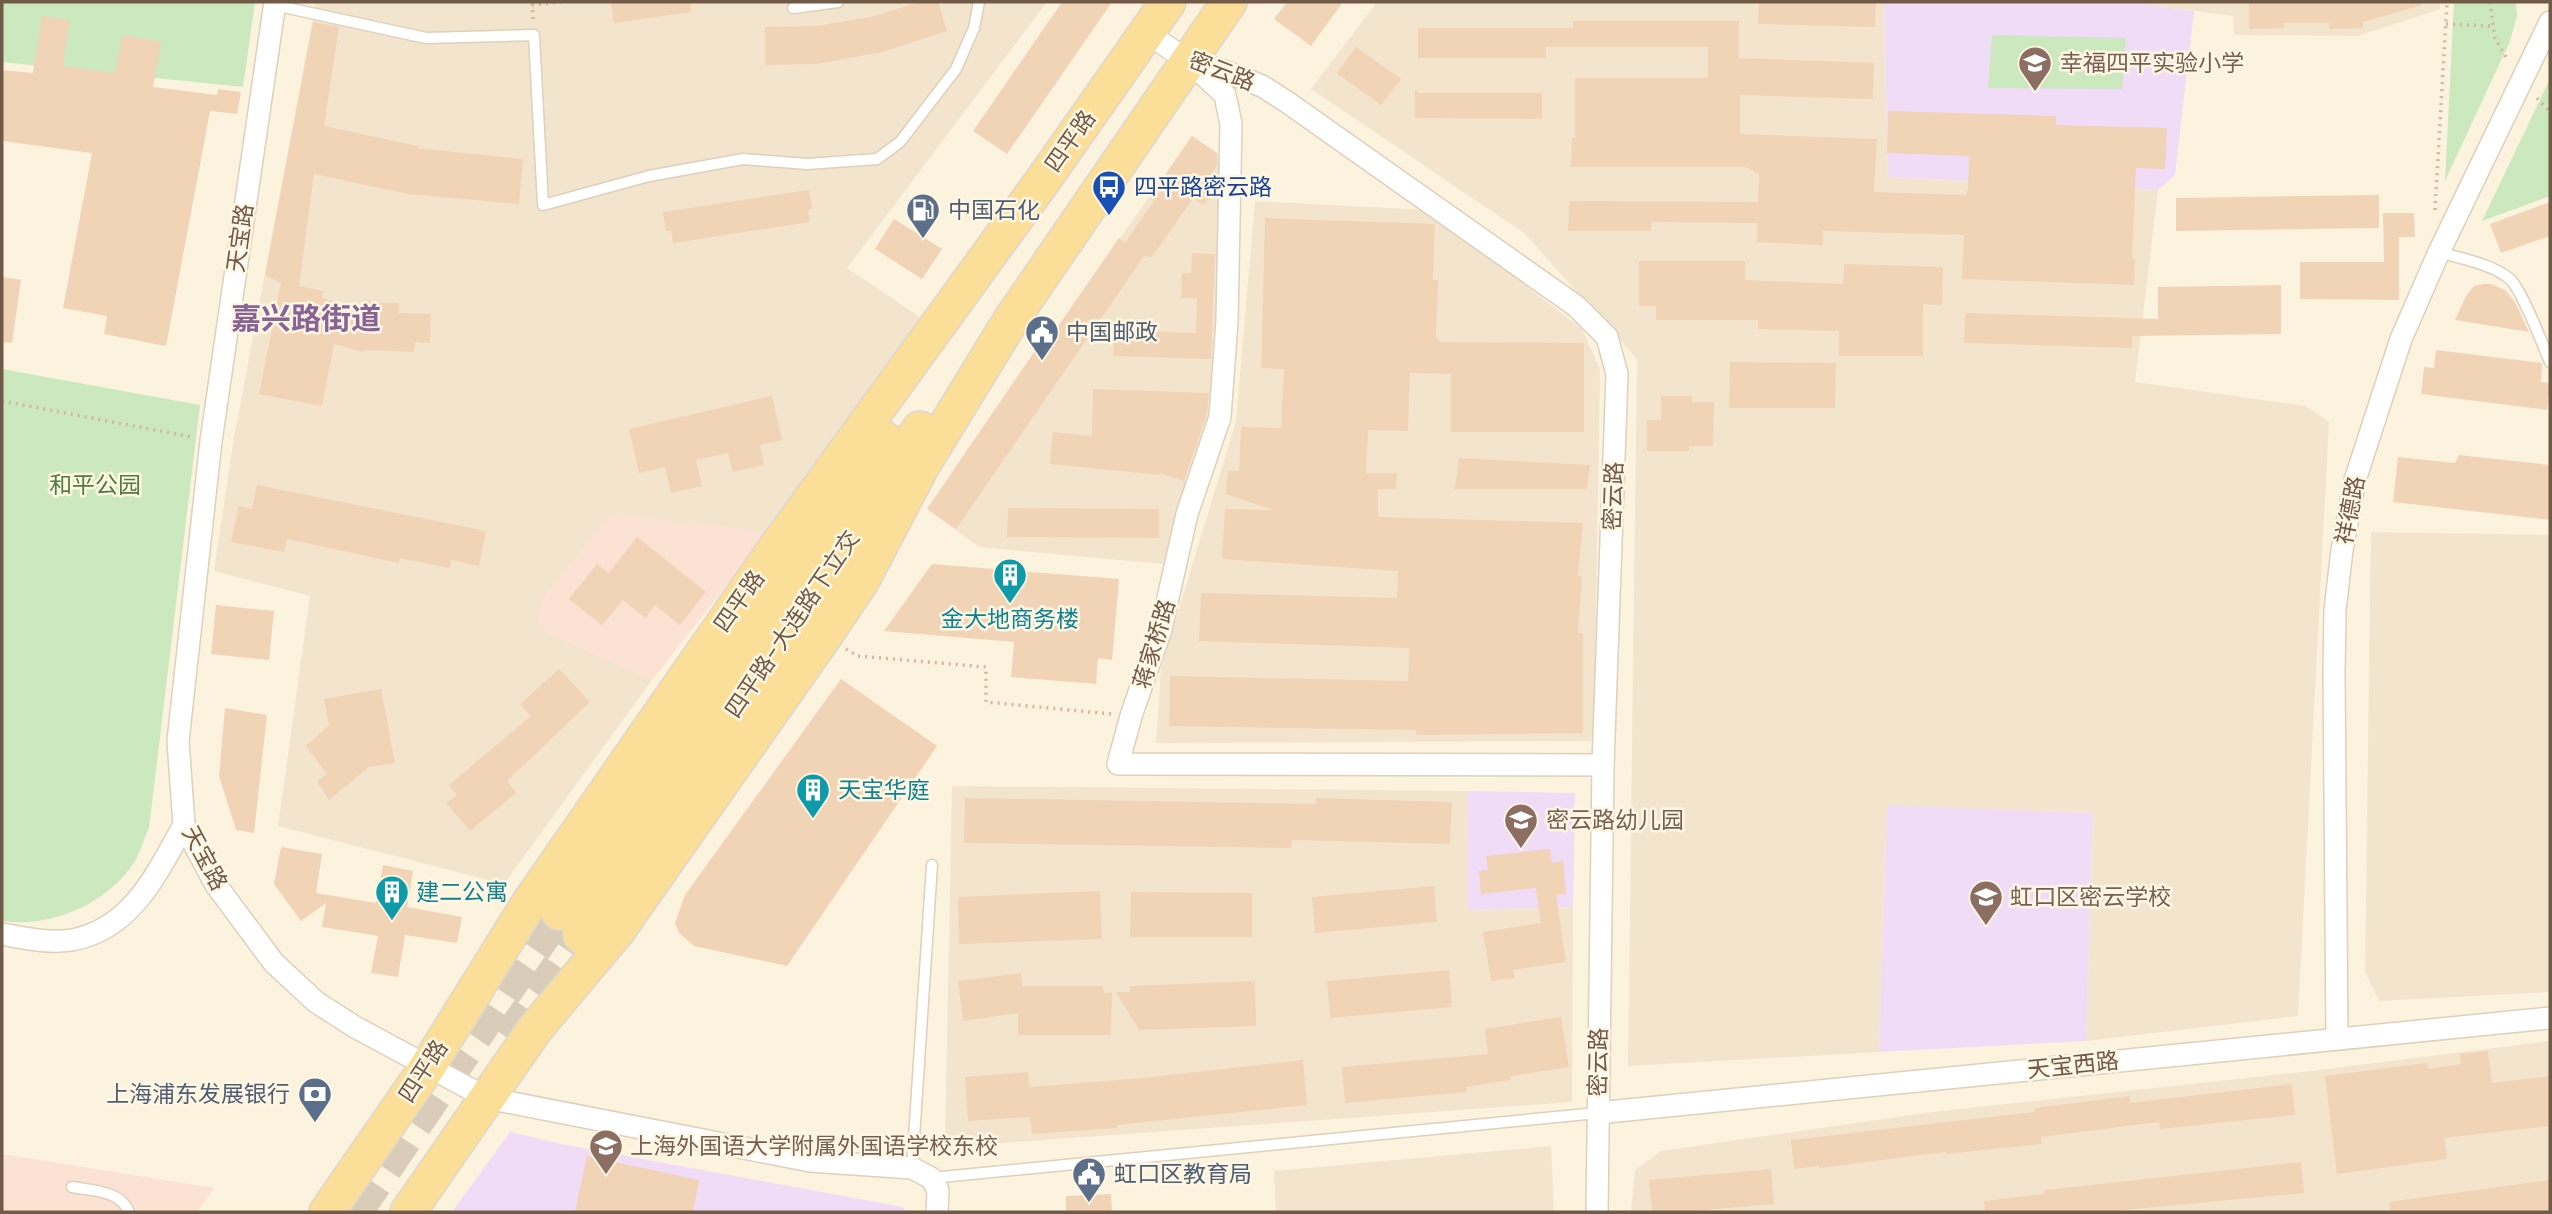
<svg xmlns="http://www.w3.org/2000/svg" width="2552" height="1214" viewBox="0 0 2552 1214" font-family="Poppins,'Noto Sans SC',sans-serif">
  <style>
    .residential { fill: #f3e5cd }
    .commercial { fill: #fce2d2 }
    .education { fill: #f0dcf7 }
    .green { fill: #cbe8be }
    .building { fill: #f1d3b6 }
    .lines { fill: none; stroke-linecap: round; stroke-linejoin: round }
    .primary-tunnel { stroke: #d9cdb9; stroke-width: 35; stroke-dasharray: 35 18; stroke-linecap: butt }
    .service-casing { stroke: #dfcfbb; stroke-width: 13 }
    .minor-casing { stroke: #dfcfbb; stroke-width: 24 }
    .primary-casing { stroke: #ddd7d3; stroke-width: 38 }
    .path { stroke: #d5b69a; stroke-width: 3.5; stroke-dasharray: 2 5; stroke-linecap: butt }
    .service { stroke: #fff; stroke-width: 10 }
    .minor { stroke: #fff; stroke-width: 21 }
    .primary { stroke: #fbde97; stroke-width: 35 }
    .labels { text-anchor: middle; stroke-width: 5; stroke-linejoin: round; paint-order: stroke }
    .education-label { font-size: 23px; fill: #785e54; stroke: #fff7e4; text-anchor: start }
    .street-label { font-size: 23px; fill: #715a47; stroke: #fff7e4 }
    .transit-label { font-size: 23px; fill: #164399; stroke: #fff7e4; text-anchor: start }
    .service-label { font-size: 23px; fill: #4e5e75; stroke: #fff7e4; text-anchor: start }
    .park-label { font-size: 23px; fill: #4f7c42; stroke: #fff7e4 }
    .culture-label { font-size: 23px; fill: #0d838f; stroke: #fff7e4; text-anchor: start }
    .district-label { font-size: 30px; font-weight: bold; fill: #886395; stroke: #fff7e4 }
  </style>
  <rect width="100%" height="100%" fill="#fcf3df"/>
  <g class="residential">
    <path d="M 316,2 L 1047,2 L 847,268 L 921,318 L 769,532 L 541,629 L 652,680 L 504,884 L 278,826 L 310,596 L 214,571 L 233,443 Z"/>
    <path d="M 1377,2 L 1884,2 L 1888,177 L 2158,190 L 2135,382 L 2306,406 L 2329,422 L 2298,1016 L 2086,1041 L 2093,813 L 1887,806 L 1879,1052 L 1628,1066 L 1637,359 L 1524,233 L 1311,89 Z"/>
    <path d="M 2127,2 L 2440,2 L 2440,9 L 2358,36 L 2234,35 L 2233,16 Z"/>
    <path d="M 1192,136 L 1225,159 L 1214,419 L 1163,564 L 979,547 L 927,509 L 1039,345 L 1043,348 Z"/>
    <path d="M 1255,201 L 1428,210 L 1582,329 L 1600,369 L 1594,741 L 1156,743 L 1161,668 L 1236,421 Z"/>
    <path d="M 2371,532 L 2550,535 L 2550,992 L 2379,1001 L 2365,972 Z"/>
    <path d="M 952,786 L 1467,791 L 1469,910 L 1573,907 L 1572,1102 L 945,1147 Z"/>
    <path d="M 2550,1041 L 2550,1212 L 1631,1212 L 1635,1170 L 1661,1151 L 1932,1112 L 2312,1071 Z"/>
    <path d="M 1551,1146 L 1554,1212 L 1276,1212 L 1274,1171 Z"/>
  </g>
  <g class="commercial">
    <path d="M 611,514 L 769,532 L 652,680 L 541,629 L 537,613 L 548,591 Z"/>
    <path d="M 2,1154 L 214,1188 L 197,1212 L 2,1212 Z"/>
  </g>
  <g class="education">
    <path d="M 1884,2 L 2127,2 L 2194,11 L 2175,175 L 2158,190 L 1888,177 Z"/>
    <path d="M 1467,791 L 1575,793 L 1573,907 L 1468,910 Z"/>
    <path d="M 1887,805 L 2093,813 L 2086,1041 L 1879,1052 Z"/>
    <path d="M 510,1132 L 566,1145 L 903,1207 L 906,1212 L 452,1212 Z"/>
  </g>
  <g class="green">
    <path d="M 2,2 L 255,2 L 243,87 L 2,62 Z"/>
    <path d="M 2454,2 L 2516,2 L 2517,15 L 2510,41 L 2445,181 Z"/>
    <path d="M 1992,35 L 2126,38 L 2122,89 L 1988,88 Z"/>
    <path d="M 2550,79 L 2550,196 L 2482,221 L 2546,87 Z"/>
    <path d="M 2,369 L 200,405 L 149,828 C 143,840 139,857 131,867 C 103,906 48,928 2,921 Z"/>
  </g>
  <g class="building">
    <path d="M 611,2 L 690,2 L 691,12 L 614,23 Z"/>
    <path d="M 920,2 L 938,2 L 947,31 L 882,52 L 817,64 L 765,65 L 765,27 L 816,26 L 871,17 Z"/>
    <path d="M 1062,2 L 1112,2 L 1007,154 L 973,131 Z"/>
    <path d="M 1287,2 L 1343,2 L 1311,46 L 1274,19 Z"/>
    <path d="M 1759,2 L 1876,2 L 1875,27 L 1758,24 Z"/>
    <path d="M 2249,2 L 2421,2 L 2422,5 L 2363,22 L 2363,28 L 2329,29 L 2329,23 L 2284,23 L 2284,28 L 2249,29 Z"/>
    <path d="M 42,16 L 70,20 L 63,66 L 115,73 L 122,35 L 161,42 L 153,87 L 217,95 L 218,89 L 241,92 L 237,114 L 210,111 L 166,346 L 104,334 L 107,316 L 63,308 L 92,153 L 2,141 L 2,70 L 33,73 Z"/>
    <path d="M 1573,21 L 1739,21 L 1739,58 L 1874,63 L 1873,99 L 1740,95 L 1740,134 L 1877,139 L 1874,192 L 1966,195 L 1968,190 L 1969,156 L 1887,153 L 1888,111 L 2056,116 L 2056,125 L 2167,128 L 2165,169 L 2136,168 L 2132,259 L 2135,259 L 2134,285 L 1962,279 L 1964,235 L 1823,231 L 1823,245 L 1757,242 L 1757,223 L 1651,222 L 1651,231 L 1568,231 L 1569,201 L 1758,202 L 1759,174 L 1746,167 L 1571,167 L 1572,138 L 1575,138 L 1575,78 L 1708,78 L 1708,47 L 1546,47 L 1546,58 L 1418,58 L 1418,28 L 1573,28 Z"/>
    <path d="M 313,22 L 339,27 L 324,126 L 418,146 L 418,148 L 523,159 L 519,204 L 408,194 L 314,174 L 299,286 L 323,291 L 322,298 L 362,309 L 365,299 L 377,303 L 399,303 L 399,313 L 431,314 L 430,343 L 415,342 L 414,352 L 364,350 L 363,352 L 334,344 L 322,406 L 259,394 L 281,283 L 265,275 Z"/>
    <path d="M 1356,47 L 1401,79 L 1381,105 L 1337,73 Z"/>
    <path d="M 1415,89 L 1420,93 L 1542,93 L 1542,119 L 1415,118 Z"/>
    <path d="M 1192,136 L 1217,153 L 1217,165 L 1212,173 L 1217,176 L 1217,187 L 1204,205 L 1194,199 L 1194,197 L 1152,257 L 1144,256 L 956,529 L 927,509 L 1039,345 L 1043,348 L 1119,238 L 1125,243 L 1167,181 L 1163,178 Z"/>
    <path d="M 809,190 L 812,209 L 808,210 L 810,222 L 673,243 L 671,230 L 666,231 L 663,212 Z"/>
    <path d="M 2379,195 L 2379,228 L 2176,231 L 2176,198 Z"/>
    <path d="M 2550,202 L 2550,236 L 2501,253 L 2490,224 Z"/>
    <path d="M 2383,213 L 2414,213 L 2415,237 L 2399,237 L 2399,300 L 2300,299 L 2300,262 L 2384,262 Z"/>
    <path d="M 1265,218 L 1435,224 L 1433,280 L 1438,280 L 1436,338 L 1439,338 L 1439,342 L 1584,343 L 1584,432 L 1451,432 L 1451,374 L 1410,373 L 1408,431 L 1368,430 L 1366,473 L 1397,473 L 1396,489 L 1378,489 L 1378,517 L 1583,523 L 1578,576 L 1582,576 L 1578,633 L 1583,633 L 1583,733 L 1416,735 L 1416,730 L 1169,726 L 1170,676 L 1408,681 L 1409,648 L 1199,641 L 1201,593 L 1397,598 L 1398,571 L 1222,559 L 1225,509 L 1273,510 L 1226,494 L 1228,471 L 1239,471 L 1241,427 L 1281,428 L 1284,369 L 1261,368 Z"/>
    <path d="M 894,219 L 942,249 L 922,279 L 875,249 Z"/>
    <path d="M 1192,253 L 1215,254 L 1211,359 L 1113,356 L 1114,330 L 1196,333 L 1197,298 L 1181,298 L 1182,273 L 1191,273 Z"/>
    <path d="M 1639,261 L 1745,261 L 1745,280 L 1843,284 L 1844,264 L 1943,267 L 1942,305 L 1923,304 L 1923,356 L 1839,356 L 1839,331 L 1758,329 L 1758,320 L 1656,320 L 1656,306 L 1639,306 Z"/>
    <path d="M 2,277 L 21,280 L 12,343 L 2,342 Z"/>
    <path d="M 2484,284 L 2491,284 L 2505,290 L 2515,302 L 2529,332 L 2455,320 L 2466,296 L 2474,286 Z"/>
    <path d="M 2281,285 L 2281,334 L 2132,336 L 2132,348 L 1964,343 L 1965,313 L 2158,319 L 2158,287 Z"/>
    <path d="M 2436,350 L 2542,363 L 2541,382 L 2550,383 L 2547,410 L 2421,394 L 2424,367 L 2434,368 Z"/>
    <path d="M 1730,362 L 1836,363 L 1835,408 L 1729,408 Z"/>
    <path d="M 1093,389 L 1209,393 L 1207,414 L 1184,481 L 1159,473 L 1159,475 L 1050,464 L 1053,432 L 1092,436 Z"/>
    <path d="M 772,396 L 782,440 L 760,445 L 764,465 L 733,472 L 728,453 L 696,460 L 702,486 L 671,493 L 665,467 L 639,473 L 629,429 Z"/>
    <path d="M 1661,396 L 1692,396 L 1692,402 L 1714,402 L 1713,446 L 1689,446 L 1689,451 L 1647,451 L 1647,420 L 1661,420 Z"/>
    <path d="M 2459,455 L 2550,465 L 2550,520 L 2393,502 L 2398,457 L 2455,463 Z"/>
    <path d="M 1459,458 L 1590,465 L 1587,489 L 1455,489 Z"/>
    <path d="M 257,485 L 486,531 L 479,566 L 451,560 L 450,568 L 400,558 L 399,563 L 287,539 L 284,552 L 231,542 L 239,506 L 252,509 Z"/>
    <path d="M 1008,508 L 1159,509 L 1159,538 L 1007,537 Z"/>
    <path d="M 637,537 L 706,592 L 680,625 L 655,605 L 645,618 L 623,600 L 602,625 L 569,599 L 597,564 L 609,573 Z"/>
    <path d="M 932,564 L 1119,579 L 1112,660 L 1098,658 L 1096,684 L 1011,677 L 1014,642 L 884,631 Z"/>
    <path d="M 216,605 L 274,611 L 269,660 L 211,654 Z"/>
    <path d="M 559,669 L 590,702 L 507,781 L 516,793 L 470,831 L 446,803 L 457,795 L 449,785 L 531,716 L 520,704 Z"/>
    <path d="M 841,679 L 937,746 L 787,966 L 694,946 L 679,933 L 675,923 L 685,895 Z"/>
    <path d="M 381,689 L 395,763 L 369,767 L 329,800 L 317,781 L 327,774 L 306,746 L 329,726 L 324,699 Z"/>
    <path d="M 225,708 L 267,715 L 254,833 L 236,830 L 219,776 Z"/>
    <path d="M 965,798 L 1316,804 L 1316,798 L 1452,802 L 1450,844 L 1292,840 L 1291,848 L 964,843 Z"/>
    <path d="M 281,847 L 322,854 L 316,893 L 376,903 L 383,865 L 413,871 L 407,907 L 462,917 L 457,943 L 405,935 L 398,977 L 371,973 L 378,936 L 322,927 L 326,903 L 301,921 L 274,884 Z"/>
    <path d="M 1550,849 L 1552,863 L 1563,861 L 1566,894 L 1556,895 L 1566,962 L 1513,970 L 1515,978 L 1491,981 L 1483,932 L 1541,923 L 1536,888 L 1481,894 L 1479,871 L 1488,870 L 1486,856 Z"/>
    <path d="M 1434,886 L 1437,922 L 1315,933 L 1312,897 Z"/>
    <path d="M 1100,891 L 1102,939 L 959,944 L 958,897 Z"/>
    <path d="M 1131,892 L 1252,893 L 1252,937 L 1130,937 Z"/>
    <path d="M 1449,970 L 1452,1007 L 1330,1018 L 1327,981 Z"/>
    <path d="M 1021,973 L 1022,986 L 1103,986 L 1104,993 L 1112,992 L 1111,1035 L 1018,1035 L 1018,1013 L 963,1021 L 958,981 Z"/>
    <path d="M 1255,981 L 1256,1026 L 1139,1030 L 1116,992 L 1130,992 L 1130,986 Z"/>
    <path d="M 1561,1017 L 1569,1067 L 1511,1076 L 1511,1080 L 1466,1087 L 1467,1092 L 1345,1103 L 1342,1067 L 1488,1054 L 1485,1029 Z"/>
    <path d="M 2488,1051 L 2492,1083 L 2550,1076 L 2550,1126 L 2444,1138 L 2447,1159 L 2337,1174 L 2325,1076 L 2427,1063 L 2428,1069 L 2461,1064 L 2460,1054 Z"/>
    <path d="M 1303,1060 L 1307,1105 L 1117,1125 L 1118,1128 L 1032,1134 L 1030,1117 L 968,1121 L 965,1077 L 1028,1072 L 1029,1087 L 1143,1078 Z"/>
    <path d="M 2292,1084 L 2295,1115 L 2160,1129 L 2159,1122 L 2049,1136 L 2041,1137 L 2042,1144 L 1946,1154 L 1946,1152 L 1819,1168 L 1819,1166 L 1794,1169 L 1791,1140 L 2034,1112 L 2035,1108 L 2130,1096 L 2130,1103 Z"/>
    <path d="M 587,1156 L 699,1180 L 693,1212 L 575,1212 Z"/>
    <path d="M 2301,1162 L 2304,1193 L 2103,1212 L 1985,1212 L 1984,1201 L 2044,1194 L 2045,1190 Z"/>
    <path d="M 1771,1169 L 1774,1204 L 1683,1212 L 1652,1212 L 1649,1180 Z"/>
    <path d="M 2550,1180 L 2550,1212 L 2390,1212 L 2389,1202 Z"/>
    <path d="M 1111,1194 L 1112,1212 L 1066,1212 L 1066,1196 Z"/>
  </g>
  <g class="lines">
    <g class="primary-tunnel">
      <path d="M 509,1039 L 581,935"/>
      <path d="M 355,1212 L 559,912"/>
    </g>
    <g class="service-casing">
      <g id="service">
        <path d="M 274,5 L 426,38 L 534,35 L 543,205 L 649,176 L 743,159 L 807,164 L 877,159 L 900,142 L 956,69 L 974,28 L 979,2"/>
        <path d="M 793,8 L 838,2"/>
        <path d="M 2439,252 C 2462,259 2490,263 2510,279 C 2522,290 2543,345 2550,362"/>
        <path d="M 912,1168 L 932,865"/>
        <path d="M 931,1178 L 1597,1113"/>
        <path d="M 72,1187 C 93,1191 120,1190 129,1212"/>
      </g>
    </g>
    <g class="minor-casing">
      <g id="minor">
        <path d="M 275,2 L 211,441 L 178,741 L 184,825 L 216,885 L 274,963 L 316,1002 L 355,1027 L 487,1098 L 810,1161 L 912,1168 L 931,1178 L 938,1190 L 937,1212"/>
        <path d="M 1146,32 L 1188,61 L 1224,71 L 1262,86 L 1287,102 L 1576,306 L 1607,337 L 1617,374 L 1603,765 L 1597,1212"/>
        <path d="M 1191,63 L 1225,95 L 1231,124 L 1227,321 L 1220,417 L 1187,514 L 1161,629 L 1131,716 L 1118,764 L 1603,765"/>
        <path d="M 2,934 C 24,938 49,944 72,940 C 132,929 157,873 184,825"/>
        <path d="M 2337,1038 L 2334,673 L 2335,610 L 2342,550 L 2355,480 L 2401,339 L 2439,252 L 2550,22"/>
        <path d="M 1597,1113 L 2550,1018"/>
      </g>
    </g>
    <g class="primary-casing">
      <g id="primary">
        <path d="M 559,912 L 676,740 L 734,662 L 883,438"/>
        <path d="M 581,935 L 862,519 L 904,450 L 920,429"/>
        <path d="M 327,1212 L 428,1066 L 530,902 L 776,548 L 1046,176 L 1168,2"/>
        <path d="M 408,1212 L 535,1029 L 617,931 L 825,635 L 862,580 L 921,467 L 1011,320 L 1229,2"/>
      </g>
    </g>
    <g class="path">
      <path d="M 2490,2 L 2495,38 L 2508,61"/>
      <path d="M 533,19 L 532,5 L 561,2"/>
      <path d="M 2446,24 L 2491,26"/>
      <path d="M 2537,98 L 2550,112"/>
      <path d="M 2435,210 L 2447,2"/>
      <path d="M 2,401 L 192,437"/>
      <path d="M 846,649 L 858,656 L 986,667 L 986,702 L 1112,714"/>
    </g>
    <use href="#service" class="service"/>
    <use href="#minor" class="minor"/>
    <use href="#primary" class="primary"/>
  </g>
  <defs>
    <g id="school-pin" transform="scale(1.75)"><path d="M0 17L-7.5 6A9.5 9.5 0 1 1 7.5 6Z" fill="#8d6e63" stroke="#fff7e4"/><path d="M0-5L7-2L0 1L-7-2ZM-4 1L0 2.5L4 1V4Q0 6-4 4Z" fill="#fff"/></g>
    <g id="bus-pin" transform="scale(1.75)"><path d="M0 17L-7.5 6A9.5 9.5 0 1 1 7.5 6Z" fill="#1a4fb4" stroke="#fff7e4"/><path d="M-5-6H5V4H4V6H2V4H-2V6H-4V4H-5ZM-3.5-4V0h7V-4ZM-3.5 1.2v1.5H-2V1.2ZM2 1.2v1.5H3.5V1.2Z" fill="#fff"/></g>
    <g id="fuel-pin" transform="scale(1.75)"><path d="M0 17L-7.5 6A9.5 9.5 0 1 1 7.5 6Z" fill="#5c6f8a" stroke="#fff7e4"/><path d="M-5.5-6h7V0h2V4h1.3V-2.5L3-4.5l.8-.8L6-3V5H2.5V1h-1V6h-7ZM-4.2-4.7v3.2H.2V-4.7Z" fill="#fff"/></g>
    <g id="civic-pin" transform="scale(1.75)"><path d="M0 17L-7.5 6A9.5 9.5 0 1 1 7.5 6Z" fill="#5c6f8a" stroke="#fff7e4"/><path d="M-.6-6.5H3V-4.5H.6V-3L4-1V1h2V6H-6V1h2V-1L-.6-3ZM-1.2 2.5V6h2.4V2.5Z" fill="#fff"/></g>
    <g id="building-pin" transform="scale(1.75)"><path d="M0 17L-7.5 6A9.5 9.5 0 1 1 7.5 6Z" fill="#0f9aa8" stroke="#fff7e4"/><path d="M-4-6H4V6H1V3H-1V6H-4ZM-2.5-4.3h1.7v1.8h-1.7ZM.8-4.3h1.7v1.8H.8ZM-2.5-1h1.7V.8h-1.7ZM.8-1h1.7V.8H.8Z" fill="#fff"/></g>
    <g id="bank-pin" transform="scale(1.75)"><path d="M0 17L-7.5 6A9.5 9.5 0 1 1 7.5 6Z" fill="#5c6f8a" stroke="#fff7e4"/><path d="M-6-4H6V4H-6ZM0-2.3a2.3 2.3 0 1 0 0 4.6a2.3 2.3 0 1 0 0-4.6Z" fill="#fff"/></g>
  </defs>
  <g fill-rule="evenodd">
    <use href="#school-pin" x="2035" y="63"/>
    <use href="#bus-pin" x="1109" y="187"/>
    <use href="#fuel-pin" x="923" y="210"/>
    <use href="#civic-pin" x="1042" y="332"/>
    <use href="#building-pin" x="1010" y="575"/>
    <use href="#building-pin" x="813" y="790"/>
    <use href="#school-pin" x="1521" y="820"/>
    <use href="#building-pin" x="392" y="892"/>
    <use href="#school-pin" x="1986" y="897"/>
    <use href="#bank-pin" x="315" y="1094"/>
    <use href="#school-pin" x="606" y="1146"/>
    <use href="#civic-pin" x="1089" y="1174"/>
  </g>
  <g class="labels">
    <g class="education-label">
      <text x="2060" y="71">幸福四平实验小学</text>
      <text x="1546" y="828">密云路幼儿园</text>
      <text x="2010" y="905">虹口区密云学校</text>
      <text x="630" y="1154">上海外国语大学附属外国语学校东校</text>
    </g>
    <g class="street-label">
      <text transform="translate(1222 71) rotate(21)" y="8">密云路</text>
      <text transform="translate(1070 141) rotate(-55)" y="8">四平路</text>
      <text transform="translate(240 238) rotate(-82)" y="8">天宝路</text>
      <text transform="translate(1613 496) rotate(-88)" y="8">密云路</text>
      <text transform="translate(2350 510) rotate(-79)" y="8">祥德路</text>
      <text transform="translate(739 601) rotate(-55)" y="8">四平路</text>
      <text transform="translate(792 624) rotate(-56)" y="8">四平路-大连路下立交</text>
      <text transform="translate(1154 644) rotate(-73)" y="8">蒋家桥路</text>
      <text transform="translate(205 858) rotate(62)" y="8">天宝路</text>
      <text transform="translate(1598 1062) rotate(-89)" y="8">密云路</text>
      <text transform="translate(2073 1065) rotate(-6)" y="8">天宝西路</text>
      <text transform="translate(423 1071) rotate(-57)" y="8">四平路</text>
    </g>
    <g class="transit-label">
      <text x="1134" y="195">四平路密云路</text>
    </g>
    <g class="service-label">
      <text x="948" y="218">中国石化</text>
      <text x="1066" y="340">中国邮政</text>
      <text x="290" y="1102" text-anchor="end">上海浦东发展银行</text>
      <text x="1114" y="1182">虹口区教育局</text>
    </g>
    <g class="park-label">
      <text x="95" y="493">和平公园</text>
    </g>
    <g class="culture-label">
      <text x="1010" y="627" text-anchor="middle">金大地商务楼</text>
      <text x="838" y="798">天宝华庭</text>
      <text x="416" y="900">建二公寓</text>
    </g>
    <g class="district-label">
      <text x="306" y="329">嘉兴路街道</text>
    </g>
  </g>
  <rect width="2552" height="1214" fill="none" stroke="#715a47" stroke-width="7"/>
</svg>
